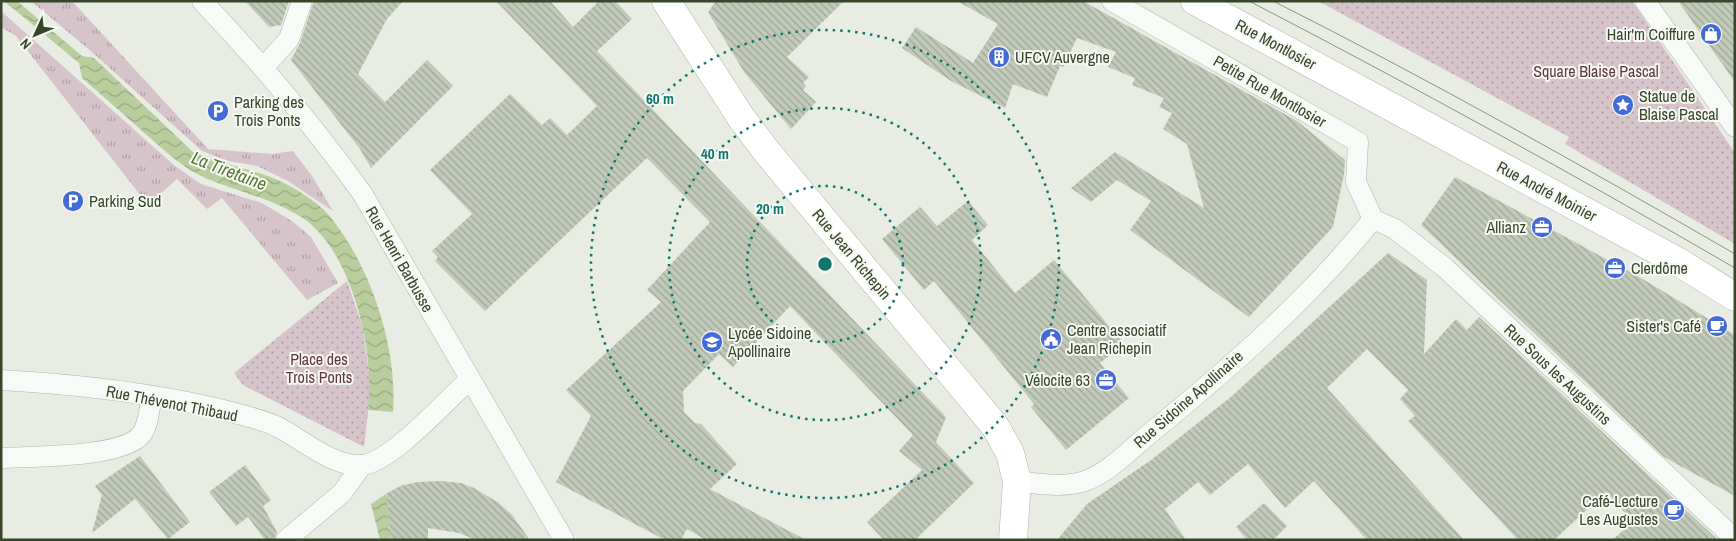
<svg xmlns="http://www.w3.org/2000/svg" width="1736" height="541" viewBox="0 0 1736 541" font-family="'Archivo Narrow',sans-serif">
  <style>
    .grass { fill: url(#grass-tufts) }
    .park { fill: url(#park-dots) }
    .water { fill: url(#water-waves) }
    .building { fill: url(#building-back-hatch) }
    .lines { fill: none; stroke-linecap: round; stroke-linejoin: round }
    .street-casing { stroke: #afb7a8; stroke-width: 21 }
    .secondary-casing { stroke: #afb7a8; stroke-width: 29 }
    .street { stroke: #f8faf7; stroke-width: 20 }
    .secondary { stroke: #fff; stroke-width: 28 }
    .tram { stroke: #89977c; stroke-width: 1 }
    .ring { fill: none; stroke: #0f766e; stroke-width: 2.5; stroke-dasharray: 2.5 5 }
    .labels { text-anchor: middle; stroke-width: 4; stroke-linejoin: round; paint-order: stroke }
    .poi-label { font-size: 16px; fill: #37462a; stroke: #f7f9f4; text-anchor: start }
    .street-label { font-size: 16px; fill: #37462a; stroke: #f7f9f4 }
    .park-label { font-size: 16px; fill: #633644; stroke: #f7f9f4 }
    .water-label { font-size: 18px; font-style: italic; fill: #58782f; stroke: #f7f9f4 }
    .centre { fill: #0f766e; stroke: #f7f9f4; stroke-width: 2.5 }
    .ring-label { font-size: 15px; text-anchor: middle; font-weight: bold; fill: #0f766e; stroke: #f7f9f4; stroke-width: 4; stroke-linejoin: round; paint-order: stroke }
  </style>
  <defs>
    <pattern id="grass-tufts" width="24" height="20" patternUnits="userSpaceOnUse" patternTransform="scale(1.25)"><rect width="24" height="20" fill="#d7c4cb"/><path d="M3 7l-1-3M5 7V3M7 7l1-3M15 17l-1-3M17 17v-4M19 17l1-3" fill="none" stroke="#afa1a5"/></pattern>
    <pattern id="park-dots" width="8" height="8" patternUnits="userSpaceOnUse" patternTransform="scale(1.25)"><rect width="8" height="8" fill="#d7c4cb"/><path d="M2 2h.1M6 6h.1" fill="none" stroke="#afa1a5" stroke-width="1.8" stroke-linecap="round"/></pattern>
    <pattern id="water-waves" width="16" height="10" patternUnits="userSpaceOnUse" patternTransform="scale(1.25)"><rect width="16" height="10" fill="#bace9d"/><path d="M0 5q4-4 8 0t8 0" fill="none" stroke="#98a980"/></pattern>
    <pattern id="building-back-hatch" width="6" height="6" patternUnits="userSpaceOnUse" patternTransform="scale(1.25)"><rect width="6" height="6" fill="#c2cbba"/><path d="M-1 5l2 2M0 0l6 6M5-1l2 2" fill="none" stroke="#9ea797"/></pattern>
  </defs>
  <rect width="100%" height="100%" fill="#e8ece3"/>
  <g class="grass">
    <path d="M 31,1 L 72,1 L 208,149 L 272,154 L 293,151 L 312,176 L 333,211 L 288,181 L 257,166 L 228,161 L 202,151 L 93,53 Z"/>
    <path d="M 1,11 L 175,166 L 201,184 L 262,203 L 292,221 L 311,237 L 338,283 L 307,300 L 222,198 L 207,209 L 177,179 L 148,205 L 16,36 L 1,27 Z"/>
  </g>
  <g class="park">
    <path d="M 1318,1 L 1632,1 L 1735,153 L 1735,244 L 1565,144 L 1569,137 Z"/>
    <path d="M 347,281 L 362,325 L 371,386 L 364,447 L 243,385 L 234,373 Z"/>
  </g>
  <g class="water">
    <path d="M 4,1 L 17,1 L 82,56 L 94,58 L 193,152 C 221,165 252,168 280,181 C 295,188 316,201 327,213 C 370,263 398,347 393,412 L 368,410 C 375,354 354,258 307,221 C 274,197 234,192 199,175 C 181,166 165,151 150,138 C 128,118 105,98 82,78 L 79,63 Z"/>
    <path d="M 386,494 L 391,540 L 380,540 L 371,504 Z"/>
  </g>
  <g class="building">
    <path d="M 245,1 L 289,1 L 281,25 L 269,27 Z"/>
    <path d="M 314,1 L 403,1 L 387,19 L 358,74 L 385,102 L 427,60 L 453,86 L 371,168 L 360,149 L 291,60 L 300,43 Z"/>
    <path d="M 496,1 L 550,1 L 573,27 L 599,1 L 615,1 L 632,19 L 597,51 L 946,417 L 936,442 L 974,483 L 915,540 L 884,540 L 867,522 L 922,470 L 899,451 L 913,435 L 790,306 L 733,367 L 719,354 L 683,391 L 684,412 L 695,423 L 701,424 L 737,464 L 710,489 L 806,540 L 706,540 L 687,529 L 681,540 L 665,540 L 556,482 L 591,416 L 566,390 L 661,302 L 647,290 L 710,222 L 647,158 L 485,311 L 435,261 L 438,257 L 432,251 L 472,214 L 430,170 L 510,94 L 542,125 L 550,118 L 567,135 L 597,106 Z"/>
    <path d="M 716,1 L 844,1 L 787,57 L 809,77 L 803,83 L 806,86 L 803,90 L 816,102 L 791,129 L 744,72 L 708,12 Z"/>
    <path d="M 957,1 L 1083,1 L 1297,121 L 1345,160 L 1344,174 L 1333,227 L 1249,317 L 1130,230 L 1151,201 L 1117,180 L 1091,202 L 1071,188 L 1115,152 L 1204,208 L 1187,144 L 1163,129 L 1172,113 L 1159,107 L 1164,98 L 1132,85 L 1135,78 L 1108,67 L 1116,52 L 1077,38 L 1063,67 L 1060,66 L 1047,97 L 1013,84 L 1005,108 L 951,81 L 902,48 L 916,27 L 973,63 L 998,24 Z"/>
    <path d="M 1678,1 L 1735,1 L 1735,82 L 1713,51 Z"/>
    <path d="M 1455,177 L 1641,278 L 1735,335 L 1735,496 L 1664,457 L 1421,225 Z"/>
    <path d="M 968,201 L 988,225 L 972,240 L 1015,293 L 1054,260 L 1124,344 L 1100,363 L 1129,398 L 1066,450 L 1031,407 L 1034,404 L 934,281 L 924,290 L 882,239 L 920,207 L 937,226 Z"/>
    <path d="M 1388,253 L 1427,280 L 1424,354 L 1456,319 L 1467,330 L 1479,317 L 1718,540 L 1612,540 L 1633,522 L 1606,492 L 1554,540 L 1518,540 L 1408,421 L 1415,416 L 1400,399 L 1408,390 L 1367,349 L 1327,388 L 1464,540 L 1367,540 L 1314,481 L 1285,508 L 1248,464 L 1210,495 L 1198,482 L 1165,509 L 1186,540 L 1057,540 L 1087,504 L 1151,460 L 1232,396 Z"/>
    <path d="M 140,456 L 190,522 L 168,539 L 135,499 L 92,533 L 102,495 L 95,486 Z"/>
    <path d="M 245,465 L 271,500 L 263,506 L 277,532 L 274,540 L 265,540 L 248,517 L 236,526 L 209,492 Z"/>
    <path d="M 440,481 L 461,483 L 474,488 L 499,503 L 512,515 L 530,540 L 476,540 L 459,533 L 428,528 L 428,540 L 391,540 L 386,494 L 400,486 L 418,482 Z"/>
    <path d="M 1264,503 L 1287,526 L 1273,540 L 1247,540 L 1236,527 Z"/>
  </g>
  <g class="lines">
    <g class="street-casing">
      <g id="street">
        <path d="M 202,1 C 260,62 313,125 362,193 L 564,540"/>
        <path d="M 1112,1 L 1358,142 L 1356,182 L 1373,219"/>
        <path d="M 1645,1 L 1735,127"/>
        <path d="M 264,67 L 289,39 L 302,1"/>
        <path d="M 1373,219 L 1395,229 L 1444,267 L 1735,539"/>
        <path d="M 1,380 C 72,384 146,392 215,408 C 234,413 258,418 276,426 C 302,439 332,467 362,465 C 390,463 447,400 470,379"/>
        <path d="M 1,458 C 32,456 122,458 141,435 C 149,425 149,408 152,397"/>
        <path d="M 1017,481 C 1038,484 1064,488 1085,481 C 1108,473 1130,450 1149,434 C 1228,370 1310,298 1373,219"/>
        <path d="M 286,540 L 342,493 L 362,465"/>
      </g>
    </g>
    <g class="secondary-casing">
      <g id="secondary">
        <path d="M 666,1 L 742,119 L 767,152 L 995,426 L 1010,453 L 1017,481 L 1013,540"/>
        <path d="M 1195,1 L 1677,261 L 1735,297"/>
      </g>
    </g>
    <use href="#street" class="street"/>
    <use href="#secondary" class="secondary"/>
    <g class="tram">
      <path d="M 1249,1 C 1413,86 1575,175 1735,268"/>
      <path d="M 1273,1 C 1430,80 1583,166 1735,254"/>
    </g>
  </g>
  <g class="ring">
    <circle cx="825" cy="264" r="78"/>
    <circle cx="825" cy="264" r="156"/>
    <circle cx="825" cy="264" r="234"/>
  </g>
  <defs>
    <g id="shop-disc" transform="scale(1.125)"><circle r="9.5" fill="#436ad7" stroke="#f7f9f4"/><path d="M-5-2.5h2.3a2.7 3.5 0 0 1 5.4 0H5L5.5 6h-11ZM-1.5-2.5h3a1.5 2.3 0 0 0-3 0Z" fill="#fff"/></g>
    <g id="building-disc" transform="scale(1.125)"><circle r="9.5" fill="#436ad7" stroke="#f7f9f4"/><path d="M-4-6H4V6H1V3H-1V6H-4ZM-2.5-4.3h1.7v1.8h-1.7ZM.8-4.3h1.7v1.8H.8ZM-2.5-1h1.7V.8h-1.7ZM.8-1h1.7V.8H.8Z" fill="#fff"/></g>
    <g id="sight-disc" transform="scale(1.125)"><circle r="9.5" fill="#436ad7" stroke="#f7f9f4"/><path d="M0-6L1.8-2.2L6-1.7L2.9 1.2L3.7 5.4L0 3.3L-3.7 5.4L-2.9 1.2L-6-1.7L-1.8-2.2Z" fill="#fff"/></g>
    <g id="parking-disc" transform="scale(1.125)"><circle r="9.5" fill="#436ad7" stroke="#f7f9f4"/><path d="M-3.5-5.5H1a3.5 3.5 0 0 1 0 7H-1V5.5H-3.5ZM-1-3.4V-.6H.8a1.4 1.4 0 0 0 0-2.8Z" fill="#fff"/></g>
    <g id="office-disc" transform="scale(1.125)"><circle r="9.5" fill="#436ad7" stroke="#f7f9f4"/><path d="M-6-3h4V-5.5h4V-3h4V5H-6ZM-1-4.5V-3h2v-1.5ZM-6 0V1H6V0Z" fill="#fff"/></g>
    <g id="cafe-disc" transform="scale(1.125)"><circle r="9.5" fill="#436ad7" stroke="#f7f9f4"/><path d="M-5.5-4.5H6V0H3Q3 3.5 0 3.5H-2.5Q-5.5 3.5-5.5 0ZM3-3.2v2h1.7v-2ZM-6 4.5H4V6H-6Z" fill="#fff"/></g>
    <g id="civic-disc" transform="scale(1.125)"><circle r="9.5" fill="#436ad7" stroke="#f7f9f4"/><path d="M-.6-6.5H3V-4.5H.6V-3L4-1V1h2V6H-6V1h2V-1L-.6-3ZM-1.2 2.5V6h2.4V2.5Z" fill="#fff"/></g>
    <g id="school-disc" transform="scale(1.125)"><circle r="9.5" fill="#436ad7" stroke="#f7f9f4"/><path d="M0-5L7-2L0 1L-7-2ZM-4 1L0 2.5L4 1V4Q0 6-4 4Z" fill="#fff"/></g>
  </defs>
  <g fill-rule="evenodd">
    <use href="#shop-disc" x="1711" y="34"/>
    <use href="#building-disc" x="999" y="57"/>
    <use href="#sight-disc" x="1623" y="105"/>
    <use href="#parking-disc" x="218" y="111"/>
    <use href="#parking-disc" x="73" y="201"/>
    <use href="#office-disc" x="1542" y="227"/>
    <use href="#office-disc" x="1615" y="268"/>
    <use href="#cafe-disc" x="1717" y="326"/>
    <use href="#civic-disc" x="1051" y="339"/>
    <use href="#school-disc" x="712" y="342"/>
    <use href="#office-disc" x="1106" y="380"/>
    <use href="#cafe-disc" x="1674" y="510"/>
  </g>
  <g class="labels">
    <g class="poi-label">
      <text x="1695" y="40" text-anchor="end">Hair'm Coiffure</text>
      <text x="1015" y="63">UFCV Auvergne</text>
      <text x="1639" y="102">Statue de<tspan x="1639" dy="18">Blaise Pascal</tspan></text>
      <text x="234" y="108">Parking des<tspan x="234" dy="18">Trois Ponts</tspan></text>
      <text x="89" y="207">Parking Sud</text>
      <text x="1526" y="233" text-anchor="end">Allianz</text>
      <text x="1631" y="274">Clerdôme</text>
      <text x="1701" y="332" text-anchor="end">Sister's Café</text>
      <text x="1067" y="336">Centre associatif<tspan x="1067" dy="18">Jean Richepin</tspan></text>
      <text x="728" y="339">Lycée Sidoine<tspan x="728" dy="18">Apollinaire</tspan></text>
      <text x="1090" y="386" text-anchor="end">Vélocite 63</text>
      <text x="1658" y="507" text-anchor="end">Café-Lecture<tspan x="1658" dy="18">Les Augustes</tspan></text>
    </g>
    <g class="street-label">
      <text transform="translate(1276 44) rotate(28)" y="6">Rue Montlosier</text>
      <text transform="translate(1270 91) rotate(30)" y="6">Petite Rue Montlosier</text>
      <text transform="translate(1547 191) rotate(28)" y="6">Rue André Moinier</text>
      <text transform="translate(852 254) rotate(50)" y="6">Rue Jean Richepin</text>
      <text transform="translate(400 259) rotate(60)" y="6">Rue Henri Barbusse</text>
      <text transform="translate(1558 374) rotate(43)" y="6">Rue Sous les Augustins</text>
      <text transform="translate(1188 399) rotate(-41)" y="6">Rue Sidoine Apollinaire</text>
      <text transform="translate(172 403) rotate(11)" y="6">Rue Thévenot Thibaud</text>
    </g>
    <g class="park-label">
      <text x="1596" y="77">Square Blaise Pascal</text>
      <text x="319" y="365">Place des<tspan x="319" dy="18">Trois Ponts</tspan></text>
    </g>
    <g class="water-label">
      <text transform="translate(229 171) rotate(21)" y="6">La Tiretaine</text>
    </g>
  </g>
  <circle cx="825" cy="264" r="8" class="centre"/>
  <g class="ring-label">
    <text x="660" y="104">60 m</text>
    <text x="715" y="159">40 m</text>
    <text x="770" y="214">20 m</text>
  </g>
  <rect width="1736" height="541" fill="none" stroke="#37462a" stroke-width="5"/>
  <g transform="translate(35 35) rotate(226)" stroke="#f7f9f4" stroke-width="4" paint-order="stroke">
  <path d="M0-4L9 19L0 12L-9 19Z" fill="#37462a"/>
  <text y="-8" font-size="14" font-weight="bold" text-anchor="middle" fill="#37462a">N</text>
  </g>
</svg>
